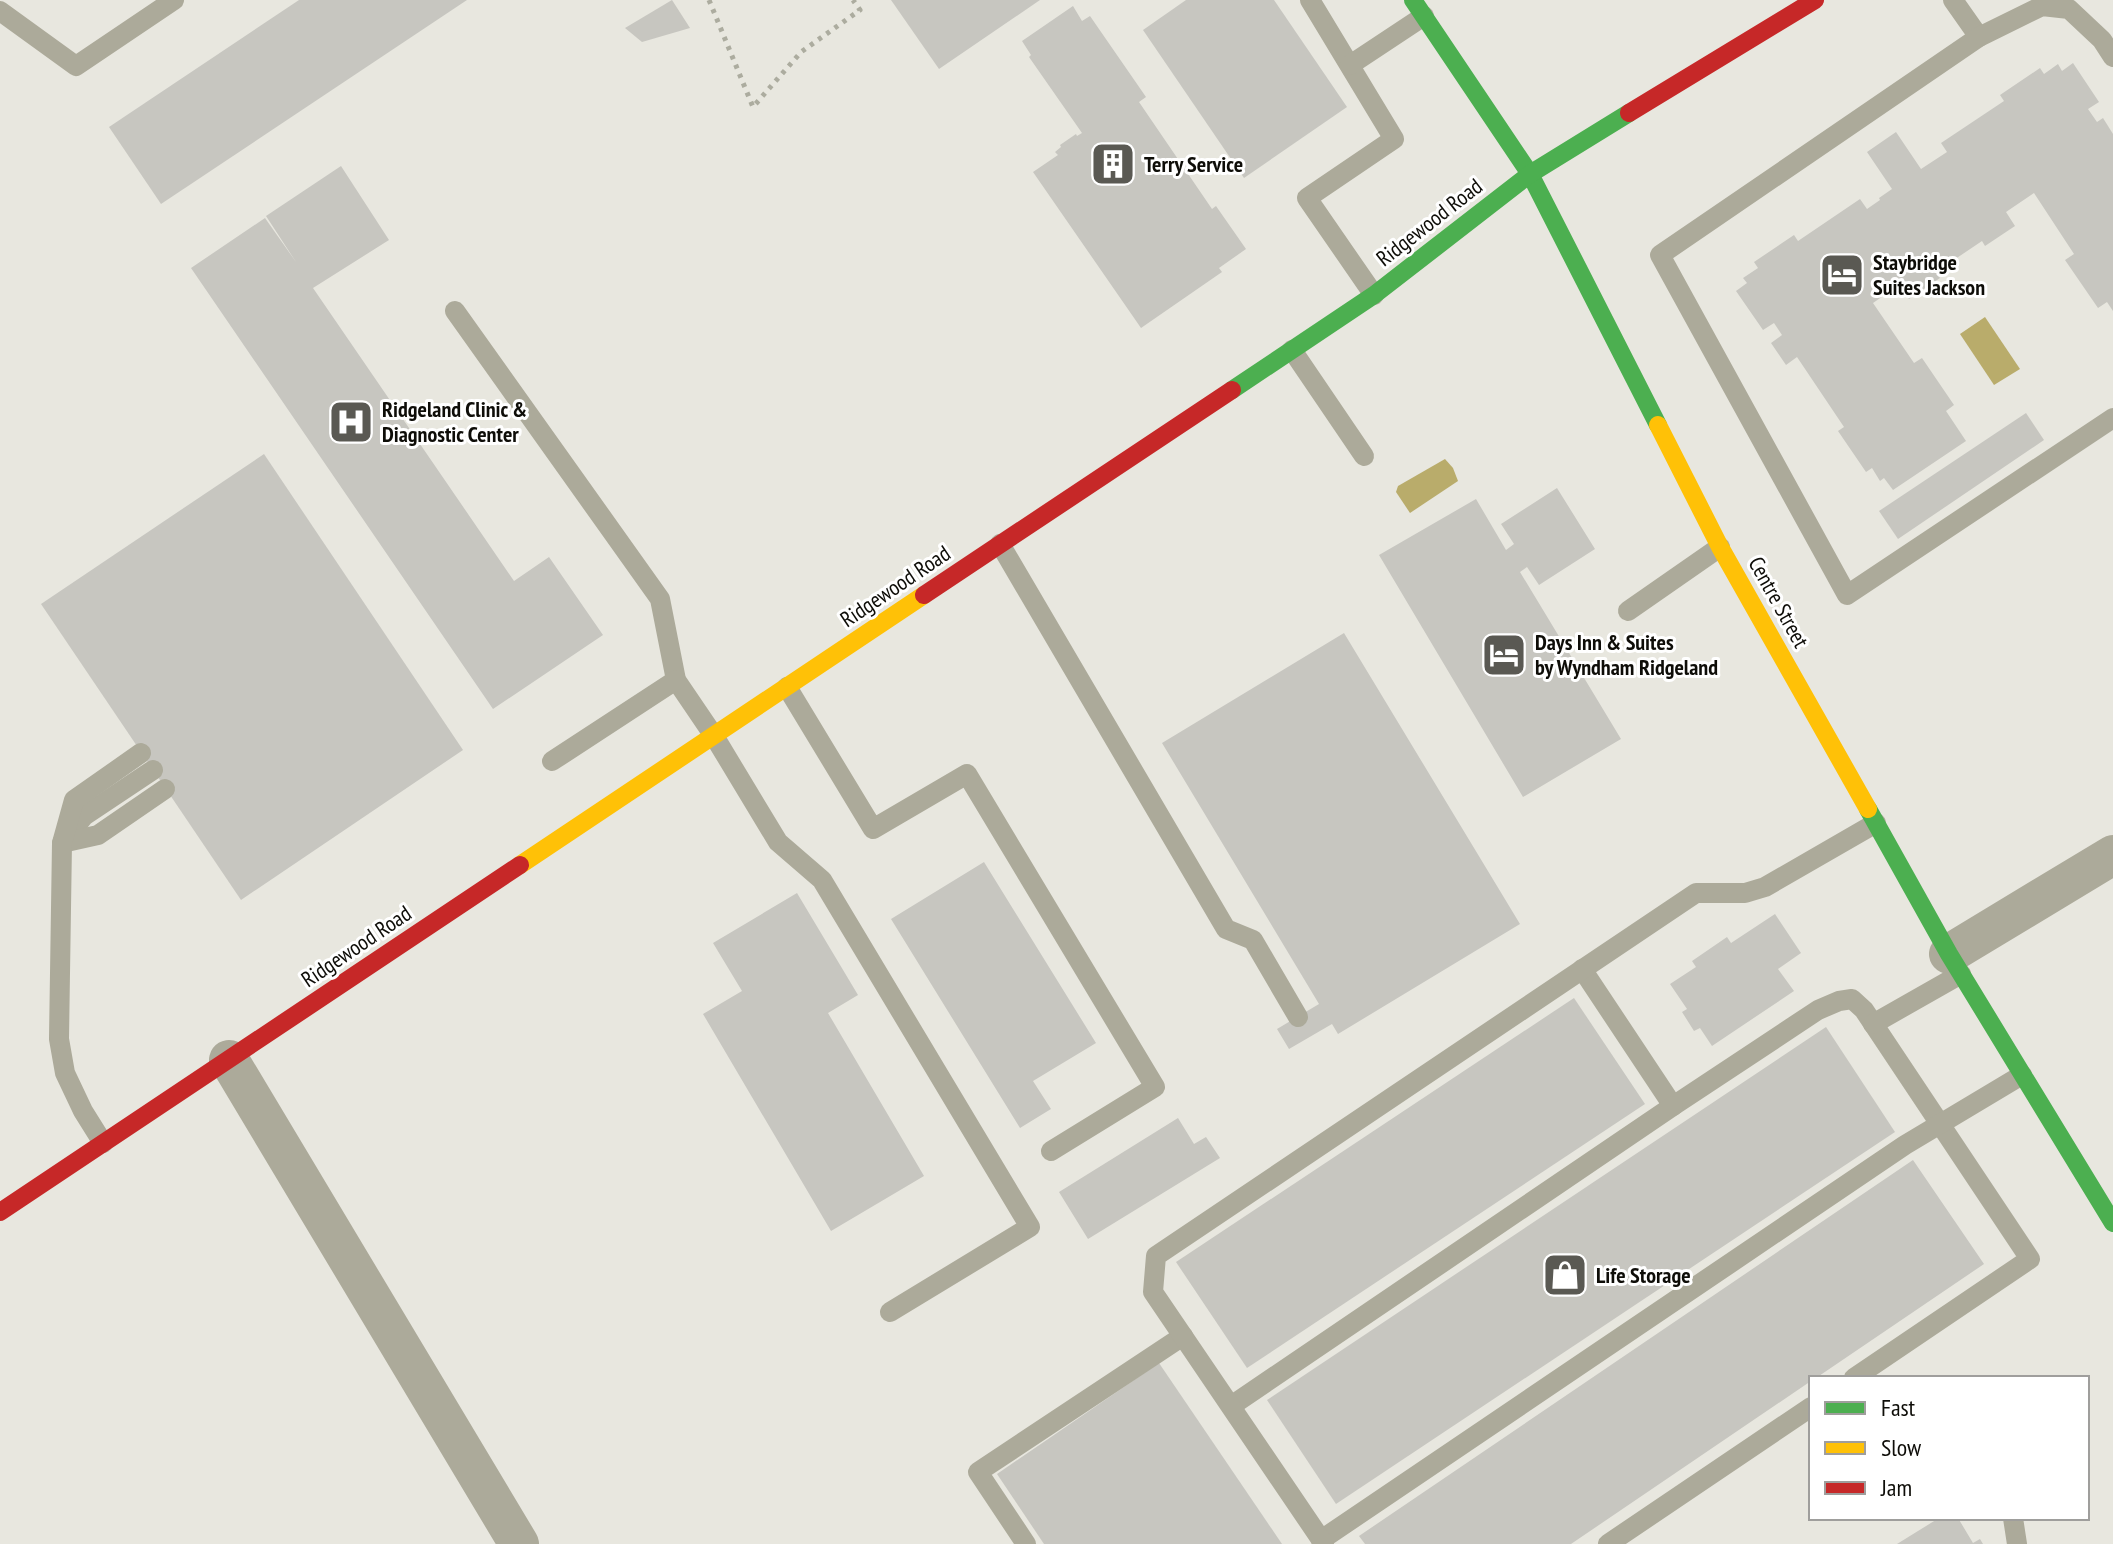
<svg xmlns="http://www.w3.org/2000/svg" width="2113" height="1544" viewBox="0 0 2113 1544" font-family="'PT Sans Narrow',sans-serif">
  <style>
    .water { fill: #b9ac6b }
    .building { fill: #c7c6c0 }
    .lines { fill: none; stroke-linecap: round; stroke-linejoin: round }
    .path { stroke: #acac9f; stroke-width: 5; stroke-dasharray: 4 6; stroke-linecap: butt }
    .lane { stroke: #acaa9a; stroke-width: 20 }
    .street { stroke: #acaa9a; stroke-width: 40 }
    .fast { stroke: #4caf50; stroke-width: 18 }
    .slow { stroke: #ffc107; stroke-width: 18 }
    .jam { stroke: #c62828; stroke-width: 18 }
    .labels { text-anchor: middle; stroke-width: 6; stroke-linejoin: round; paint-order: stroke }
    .poi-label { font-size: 22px; font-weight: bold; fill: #0e0d08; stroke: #fff; text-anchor: start }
    .street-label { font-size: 22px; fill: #0e0d08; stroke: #fff }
  </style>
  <rect width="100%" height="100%" fill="#e8e7df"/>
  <g class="water">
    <path d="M 1985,317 L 2020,369 L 1994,385 L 1960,334 Z"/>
    <path d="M 1445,459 L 1453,468 L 1458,481 L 1410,513 L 1396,492 L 1398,486 Z"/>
  </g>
  <g class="building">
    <path d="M 299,0 L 467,0 L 161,204 L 109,127 Z"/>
    <path d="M 672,0 L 690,28 L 642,42 L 625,28 Z"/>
    <path d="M 891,0 L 1040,0 L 939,69 Z"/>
    <path d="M 1186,0 L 1274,0 L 1347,107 L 1244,178 L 1143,30 Z"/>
    <path d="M 1073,6 L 1082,21 L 1090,16 L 1146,97 L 1139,102 L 1212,209 L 1216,206 L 1246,249 L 1219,268 L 1222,272 L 1141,328 L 1033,172 L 1058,155 L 1055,152 L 1061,147 L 1060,145 L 1076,134 L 1077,136 L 1082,133 L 1029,57 L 1031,55 L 1022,41 Z"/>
    <path d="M 2073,63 L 2099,102 L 2088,109 L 2097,122 L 2103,118 L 2113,134 L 2113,311 L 2107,302 L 2098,308 L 2065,260 L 2074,254 L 2034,193 L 2006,212 L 2015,226 L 1985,246 L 1982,241 L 1936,272 L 1940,278 L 1909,299 L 1899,285 L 1873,303 L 1914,363 L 1922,358 L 1954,405 L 1946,411 L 1966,441 L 1893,490 L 1884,478 L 1880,481 L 1872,468 L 1866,472 L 1838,431 L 1844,427 L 1797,357 L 1786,365 L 1771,343 L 1782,335 L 1774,323 L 1763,330 L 1736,291 L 1747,283 L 1743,278 L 1758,268 L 1754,262 L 1794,235 L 1798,241 L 1860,199 L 1867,209 L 1880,200 L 1879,198 L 1892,189 L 1867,152 L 1896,132 L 1921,169 L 1947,152 L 1941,143 L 2004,101 L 2000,95 L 2040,68 L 2044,74 L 2058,64 L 2062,71 Z"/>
    <path d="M 341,166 L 389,240 L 313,288 L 514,581 L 549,557 L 603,635 L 493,709 L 191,268 L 265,218 L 296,262 L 266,216 Z"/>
    <path d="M 2026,413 L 2044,440 L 1898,539 L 1879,511 Z"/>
    <path d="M 264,454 L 463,750 L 241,900 L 41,604 Z"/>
    <path d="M 1557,488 L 1595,549 L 1539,585 L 1527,567 L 1520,572 L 1621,739 L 1523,797 L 1379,555 L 1476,499 L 1506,550 L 1514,544 L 1501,524 Z"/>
    <path d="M 1344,633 L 1520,924 L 1338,1034 L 1332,1024 L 1289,1049 L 1277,1029 L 1319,1004 L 1162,743 Z"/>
    <path d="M 984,862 L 1096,1043 L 1033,1081 L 1051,1109 L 1020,1128 L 891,919 Z"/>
    <path d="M 797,893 L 858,995 L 828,1013 L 924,1176 L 831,1231 L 703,1014 L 742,991 L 713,943 Z"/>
    <path d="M 1775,914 L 1801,953 L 1778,969 L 1794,991 L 1712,1046 L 1700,1028 L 1694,1031 L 1682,1012 L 1687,1009 L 1670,984 L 1696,967 L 1692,961 L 1727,937 L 1731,943 Z"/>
    <path d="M 1574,998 L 1645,1104 L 1247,1368 L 1176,1262 Z"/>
    <path d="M 1826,1027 L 1895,1132 L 1336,1504 L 1267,1400 Z"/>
    <path d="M 1178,1118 L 1194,1144 L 1206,1137 L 1220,1158 L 1088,1239 L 1059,1192 Z"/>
    <path d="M 1913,1160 L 1984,1264 L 1816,1378 L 1811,1378 L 1811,1381 L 1571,1544 L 1365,1544 L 1359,1536 Z"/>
    <path d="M 1159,1363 L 1282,1544 L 1044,1544 L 997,1474 Z"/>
    <path d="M 1939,1518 L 1958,1518 L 1973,1543 L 1980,1539 L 1983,1544 L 1897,1544 Z"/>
  </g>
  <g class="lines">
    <path class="path" d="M 709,0 L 753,107 L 801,52 L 860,10 L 853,0"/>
    <g class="lane">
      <path d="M 1310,0 L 1394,139 L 1307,198 L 1374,295"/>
      <path d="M 1953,0 L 1979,37"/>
      <path d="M 0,11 L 76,66 L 174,0"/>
      <path d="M 2113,57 L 2102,40 L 2069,9 L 2042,6 L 1979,37 L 1660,255 L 1847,595 L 2113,418"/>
      <path d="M 1350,65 L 1424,16"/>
      <path d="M 455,311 L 660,599 L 676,680 L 714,736 L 778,842 L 822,880 L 1030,1227 L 890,1312"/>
      <path d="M 1292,350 L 1364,456"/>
      <path d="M 1000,544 L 1226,929 L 1253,940 L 1298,1017"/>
      <path d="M 1628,611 L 1720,547"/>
      <path d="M 787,687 L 873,829 L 967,774 L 1155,1087 L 1051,1151"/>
      <path d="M 552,761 L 676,680"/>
      <path d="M 67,837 L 84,816 L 153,770"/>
      <path d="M 62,843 L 98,835 L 165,789"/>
      <path d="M 1582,969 L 1673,1106 L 1818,1010 L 1839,1001 L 1852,999 L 1864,1010 L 2030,1259 L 1854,1378"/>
      <path d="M 1873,1024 L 1961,974"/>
      <path d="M 103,1143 L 83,1111 L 65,1073 L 59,1039 L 62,843 L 74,800 L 141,753"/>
      <path d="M 1231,1406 L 1673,1106"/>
      <path d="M 2013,1518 L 2017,1544"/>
      <path d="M 1321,1540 L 1905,1145 L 2022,1075"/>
      <path d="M 1026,1544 L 978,1472 L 1183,1336"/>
      <path d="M 1324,1544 L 1153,1292 L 1156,1256 L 1696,893 L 1745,893 L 1765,887 L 1876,823"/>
      <path d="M 1608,1544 L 1811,1407"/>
    </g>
    <g class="street">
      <path d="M 1949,954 L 2113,855"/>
      <path d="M 229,1060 L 519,1544"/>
    </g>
    <g class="fast">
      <path d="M 1413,0 L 1530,174 L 1658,425"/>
      <path d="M 1232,390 L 1374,295 L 1530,174 L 1629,113"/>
      <path d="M 1868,809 L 1949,954 L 2113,1223"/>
    </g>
    <g class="slow">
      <path d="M 1658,425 L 1720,547 L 1868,809"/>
      <path d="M 520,865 L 924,595"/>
    </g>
    <g class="jam">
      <path d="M 1629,113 L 1815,0"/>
      <path d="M 924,595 L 1232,390"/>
      <path d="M 0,1212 L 520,865"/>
    </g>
  </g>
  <defs>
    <g id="building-square" transform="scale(2.3)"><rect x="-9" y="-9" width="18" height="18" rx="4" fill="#5a5953" stroke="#fff"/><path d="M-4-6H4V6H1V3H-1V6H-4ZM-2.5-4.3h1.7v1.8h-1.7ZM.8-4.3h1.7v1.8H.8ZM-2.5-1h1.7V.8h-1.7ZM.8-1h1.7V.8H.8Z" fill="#fff"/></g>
    <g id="hotel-square" transform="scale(2.3)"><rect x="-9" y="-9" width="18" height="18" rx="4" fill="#5a5953" stroke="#fff"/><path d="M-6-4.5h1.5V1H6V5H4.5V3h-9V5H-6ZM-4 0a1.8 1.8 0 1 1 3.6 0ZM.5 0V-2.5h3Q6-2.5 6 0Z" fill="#fff"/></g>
    <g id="hospital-square" transform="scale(2.3)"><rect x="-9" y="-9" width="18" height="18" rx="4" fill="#5a5953" stroke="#fff"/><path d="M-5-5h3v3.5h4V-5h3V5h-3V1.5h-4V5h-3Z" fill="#fff"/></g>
    <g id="shop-square" transform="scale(2.3)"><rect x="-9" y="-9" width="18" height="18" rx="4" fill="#5a5953" stroke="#fff"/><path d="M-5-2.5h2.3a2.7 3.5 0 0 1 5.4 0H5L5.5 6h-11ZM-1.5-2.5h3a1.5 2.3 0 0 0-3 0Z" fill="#fff"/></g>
  </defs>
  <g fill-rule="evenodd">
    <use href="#building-square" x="1113" y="164"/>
    <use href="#hotel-square" x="1842" y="275"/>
    <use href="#hospital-square" x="351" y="422"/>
    <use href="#hotel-square" x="1504" y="655"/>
    <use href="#shop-square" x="1565" y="1275"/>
  </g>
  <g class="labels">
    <g class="poi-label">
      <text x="1144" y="172">Terry Service</text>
      <text x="1873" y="270">Staybridge<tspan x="1873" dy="25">Suites Jackson</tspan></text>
      <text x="382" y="417">Ridgeland Clinic &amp;<tspan x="382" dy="25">Diagnostic Center</tspan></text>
      <text x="1535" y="650">Days Inn &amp; Suites<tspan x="1535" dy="25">by Wyndham Ridgeland</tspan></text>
      <text x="1596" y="1283">Life Storage</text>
    </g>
    <g class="street-label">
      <text transform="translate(1429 222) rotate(-38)" y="8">Ridgewood Road</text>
      <text transform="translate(895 586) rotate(-34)" y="8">Ridgewood Road</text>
      <text transform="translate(1779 602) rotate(61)" y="8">Centre Street</text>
      <text transform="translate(356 946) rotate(-34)" y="8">Ridgewood Road</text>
    </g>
  </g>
  <rect x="1809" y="1376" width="280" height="144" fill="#ffffff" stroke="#9f9e9c" stroke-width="2"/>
  <rect x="1825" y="1402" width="40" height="12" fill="#4caf50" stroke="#9f9e9c" stroke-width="2"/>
  <text x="1881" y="1416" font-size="24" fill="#0e0d08">Fast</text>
  <rect x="1825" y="1442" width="40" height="12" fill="#ffc107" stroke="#9f9e9c" stroke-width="2"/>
  <text x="1881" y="1456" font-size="24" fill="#0e0d08">Slow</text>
  <rect x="1825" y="1482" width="40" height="12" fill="#c62828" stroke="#9f9e9c" stroke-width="2"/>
  <text x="1881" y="1496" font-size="24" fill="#0e0d08">Jam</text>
</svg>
